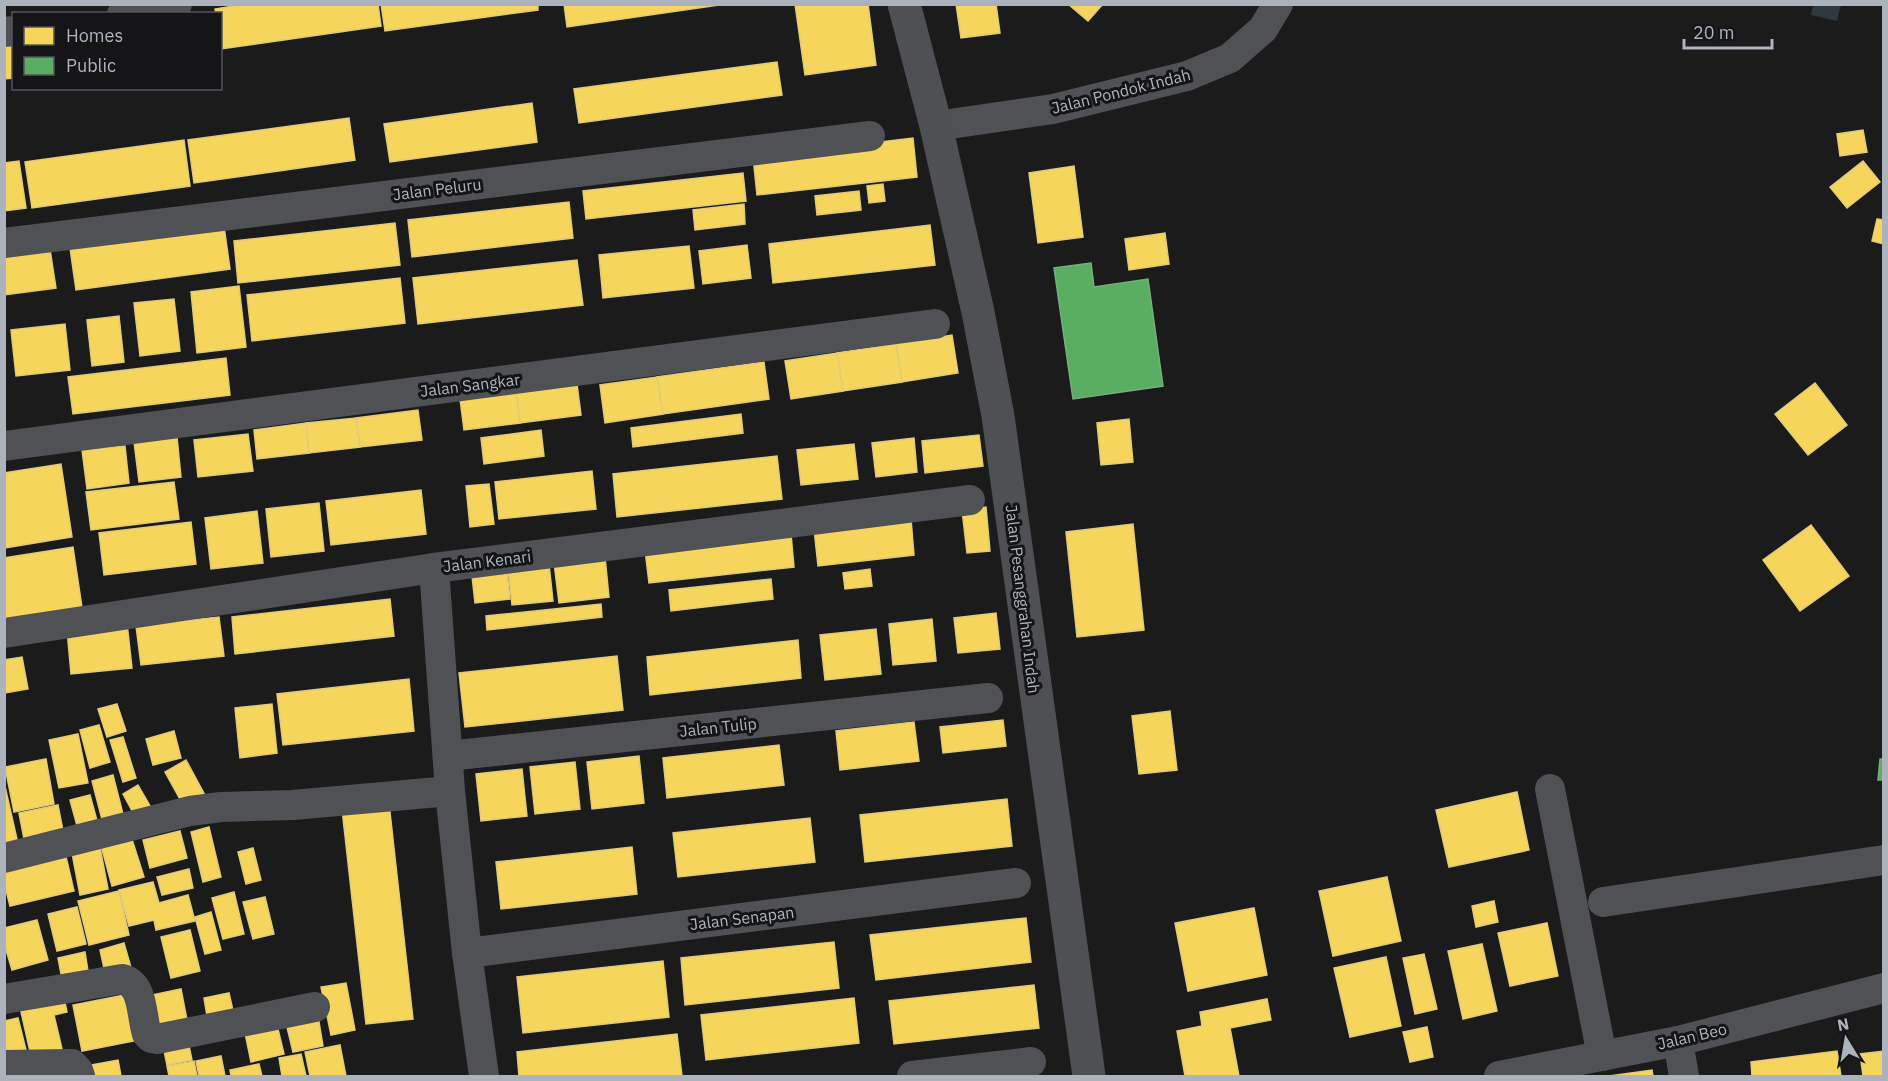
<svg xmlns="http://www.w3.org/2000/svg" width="1888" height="1081" viewBox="0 0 1888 1081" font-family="'IBM Plex Sans',sans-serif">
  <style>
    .water { fill: #2d383f }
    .homes { fill: #f6d55c; stroke: #e0cb79; stroke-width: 1.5 }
    .public { fill: #5aae61; stroke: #73b07d; stroke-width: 1.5 }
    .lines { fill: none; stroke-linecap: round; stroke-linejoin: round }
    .street { stroke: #4f5155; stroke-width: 30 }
    .secondary { stroke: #4e5053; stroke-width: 33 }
    .labels { text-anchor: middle; stroke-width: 6; stroke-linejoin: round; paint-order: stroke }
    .street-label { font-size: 16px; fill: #adb3bd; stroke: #151518 }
  </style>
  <rect width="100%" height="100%" fill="#1b1b1c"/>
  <path class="water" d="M 1813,5 L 1841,5 L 1837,21 L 1811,15 Z"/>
  <g class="homes">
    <path d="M 245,4 L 378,4 L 381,26 L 221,49 L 220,14 L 216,14 L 215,9 Z"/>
    <path d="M 381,4 L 538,4 L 538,10 L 385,31 Z"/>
    <path d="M 564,4 L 726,4 L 567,27 Z"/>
    <path d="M 795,4 L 868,4 L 876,65 L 805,75 Z"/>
    <path d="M 956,4 L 996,4 L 1000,33 L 961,38 Z"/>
    <path d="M 1068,4 L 1103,4 L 1088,21 Z"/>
    <path d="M 14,38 L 14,78 L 4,79 L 4,39 Z"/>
    <path d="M 777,62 L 782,95 L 579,123 L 574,89 Z"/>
    <path d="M 532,103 L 537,142 L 390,162 L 384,124 Z"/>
    <path d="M 349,118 L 355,160 L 194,183 L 188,140 Z"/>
    <path d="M 1863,130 L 1867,152 L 1840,156 L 1837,134 Z"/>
    <path d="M 913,138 L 917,177 L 757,195 L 753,157 Z"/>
    <path d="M 184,140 L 190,186 L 32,208 L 25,162 Z"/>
    <path d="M 19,161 L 26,208 L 4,211 L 4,163 Z"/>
    <path d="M 1863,161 L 1880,182 L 1847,208 L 1830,187 Z"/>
    <path d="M 1074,166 L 1083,237 L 1038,243 L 1029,173 Z"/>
    <path d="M 743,173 L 746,201 L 586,219 L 583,191 Z"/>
    <path d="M 883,184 L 885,201 L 869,203 L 867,186 Z"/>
    <path d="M 859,191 L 861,210 L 817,215 L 815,196 Z"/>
    <path d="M 569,202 L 573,238 L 412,257 L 408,220 Z"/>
    <path d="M 744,204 L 745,224 L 695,230 L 693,210 Z"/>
    <path d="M 223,219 L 230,269 L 76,290 L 69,241 Z"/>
    <path d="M 1877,219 L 1884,220 L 1884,244 L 1872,241 Z"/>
    <path d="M 395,223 L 400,265 L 238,283 L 234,241 Z"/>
    <path d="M 930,225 L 935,265 L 773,283 L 769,244 Z"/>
    <path d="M 1165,233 L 1169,264 L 1129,270 L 1125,239 Z"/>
    <path d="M 49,243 L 56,288 L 4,295 L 4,249 Z"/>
    <path d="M 747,245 L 751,278 L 703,284 L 699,251 Z"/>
    <path d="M 689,246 L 694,288 L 603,298 L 599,255 Z"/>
    <path d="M 577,260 L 583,305 L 418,324 L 413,278 Z"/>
    <path d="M 400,278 L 405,323 L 252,341 L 247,295 Z"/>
    <path d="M 239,286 L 246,347 L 197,353 L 191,292 Z"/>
    <path d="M 174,299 L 180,351 L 140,356 L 134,303 Z"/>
    <path d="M 119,316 L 124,362 L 92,366 L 87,320 Z"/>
    <path d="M 65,324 L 70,370 L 16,376 L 11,330 Z"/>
    <path d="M 952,335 L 958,373 L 902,382 L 896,344 Z"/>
    <path d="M 896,344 L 902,382 L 843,391 L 837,353 Z"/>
    <path d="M 837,353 L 843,391 L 791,399 L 785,361 Z"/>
    <path d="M 226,358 L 230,395 L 73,414 L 68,377 Z"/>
    <path d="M 764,362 L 769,399 L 663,414 L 657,377 Z"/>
    <path d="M 657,377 L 663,414 L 605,423 L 600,385 Z"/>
    <path d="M 1815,383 L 1847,425 L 1808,455 L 1775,414 Z"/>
    <path d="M 577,384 L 581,415 L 520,423 L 516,392 Z"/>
    <path d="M 516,392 L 520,423 L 464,430 L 460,399 Z"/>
    <path d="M 418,410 L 422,440 L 360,447 L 356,418 Z"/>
    <path d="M 741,414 L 743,433 L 633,447 L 631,428 Z"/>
    <path d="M 356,418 L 360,447 L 309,453 L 306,423 Z"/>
    <path d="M 1129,419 L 1133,462 L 1101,465 L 1097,423 Z"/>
    <path d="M 306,423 L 309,453 L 257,459 L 254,430 Z"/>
    <path d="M 541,430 L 544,456 L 484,464 L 481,438 Z"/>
    <path d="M 248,434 L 253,471 L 198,477 L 194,440 Z"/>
    <path d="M 979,435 L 983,466 L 925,473 L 922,441 Z"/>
    <path d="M 177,437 L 181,477 L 139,482 L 134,442 Z"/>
    <path d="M 914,438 L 917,472 L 876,477 L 872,443 Z"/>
    <path d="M 854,444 L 858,479 L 801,485 L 797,450 Z"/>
    <path d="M 125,446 L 129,483 L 87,489 L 82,450 Z"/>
    <path d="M 777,456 L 782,499 L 617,517 L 613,474 Z"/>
    <path d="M 61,464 L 72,537 L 4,548 L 4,473 Z"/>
    <path d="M 592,471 L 596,509 L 499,519 L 495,482 Z"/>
    <path d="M 174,482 L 179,519 L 91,530 L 86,492 Z"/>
    <path d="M 489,484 L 494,524 L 470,527 L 466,486 Z"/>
    <path d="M 421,490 L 426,534 L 331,545 L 326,501 Z"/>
    <path d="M 319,503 L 324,551 L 271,557 L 266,509 Z"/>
    <path d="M 986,507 L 990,551 L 967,553 L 962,510 Z"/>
    <path d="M 257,511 L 263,563 L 211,569 L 205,518 Z"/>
    <path d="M 911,519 L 914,555 L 818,566 L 814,529 Z"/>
    <path d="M 191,522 L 196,564 L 104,575 L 99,533 Z"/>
    <path d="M 1133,524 L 1144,630 L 1077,637 L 1066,532 Z"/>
    <path d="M 1811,525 L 1849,576 L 1800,611 L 1763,560 Z"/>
    <path d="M 791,534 L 794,567 L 649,583 L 645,550 Z"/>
    <path d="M 73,547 L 83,614 L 4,626 L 4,558 Z"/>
    <path d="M 605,557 L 609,597 L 559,603 L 554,563 Z"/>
    <path d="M 506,562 L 510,599 L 475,603 L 471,567 Z"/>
    <path d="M 549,564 L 553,601 L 512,605 L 508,568 Z"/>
    <path d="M 870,569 L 872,586 L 845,589 L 843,573 Z"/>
    <path d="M 771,579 L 773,599 L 671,611 L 669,590 Z"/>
    <path d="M 390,599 L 394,636 L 235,654 L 232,617 Z"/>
    <path d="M 601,604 L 602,617 L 487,630 L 486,616 Z"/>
    <path d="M 996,613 L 1000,649 L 958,653 L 954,618 Z"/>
    <path d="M 219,617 L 224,656 L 141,665 L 136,626 Z"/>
    <path d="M 932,619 L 936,661 L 893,665 L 889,624 Z"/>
    <path d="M 127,623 L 132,668 L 71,674 L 67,630 Z"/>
    <path d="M 876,629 L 881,674 L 825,680 L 820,635 Z"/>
    <path d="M 798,640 L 801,678 L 650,695 L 647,657 Z"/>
    <path d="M 617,656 L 623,710 L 465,727 L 459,673 Z"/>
    <path d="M 22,657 L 28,689 L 4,693 L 4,660 Z"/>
    <path d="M 409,679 L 414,731 L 283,745 L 277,694 Z"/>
    <path d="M 117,704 L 126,731 L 107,737 L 98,709 Z"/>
    <path d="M 272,704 L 277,753 L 240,758 L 235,708 Z"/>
    <path d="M 1170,711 L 1177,770 L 1139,774 L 1132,716 Z"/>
    <path d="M 1003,720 L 1006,746 L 943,753 L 940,727 Z"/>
    <path d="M 914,722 L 919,761 L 840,770 L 836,731 Z"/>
    <path d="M 99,725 L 110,762 L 90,768 L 80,730 Z"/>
    <path d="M 174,731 L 181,758 L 153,765 L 146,739 Z"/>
    <path d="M 78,734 L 88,783 L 59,788 L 49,740 Z"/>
    <path d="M 123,737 L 136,778 L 123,782 L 110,740 Z"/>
    <path d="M 779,745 L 784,785 L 667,798 L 663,758 Z"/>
    <path d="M 639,756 L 644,803 L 592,809 L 587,762 Z"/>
    <path d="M 46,759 L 54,804 L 14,812 L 5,767 Z"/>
    <path d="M 186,760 L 207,799 L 186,810 L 165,772 Z"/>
    <path d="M 575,762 L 580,809 L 535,814 L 530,767 Z"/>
    <path d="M 522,769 L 527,816 L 481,821 L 476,774 Z"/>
    <path d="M 113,775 L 125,822 L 104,827 L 92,781 Z"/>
    <path d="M 4,782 L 19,848 L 4,851 Z"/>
    <path d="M 138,785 L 153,811 L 137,820 L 123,794 Z"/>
    <path d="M 1517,792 L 1529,850 L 1449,867 L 1436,810 Z"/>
    <path d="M 90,795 L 99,828 L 79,833 L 70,800 Z"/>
    <path d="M 1007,799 L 1012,846 L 865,862 L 860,815 Z"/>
    <path d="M 389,803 L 413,1019 L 366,1024 L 342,809 Z"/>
    <path d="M 58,805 L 64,836 L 25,844 L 19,813 Z"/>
    <path d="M 810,818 L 815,862 L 678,877 L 673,833 Z"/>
    <path d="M 209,827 L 221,877 L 203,882 L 191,832 Z"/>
    <path d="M 180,831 L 187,858 L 150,868 L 143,840 Z"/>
    <path d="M 130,833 L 144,877 L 112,886 L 100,842 Z"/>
    <path d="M 99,842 L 108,889 L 80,895 L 71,848 Z"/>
    <path d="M 632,847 L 637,894 L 501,909 L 496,862 Z"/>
    <path d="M 64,848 L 74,891 L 10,906 L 4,882 L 4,862 Z"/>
    <path d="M 253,848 L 261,880 L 246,884 L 238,852 Z"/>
    <path d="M 189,869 L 193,888 L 162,895 L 157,877 Z"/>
    <path d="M 1387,877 L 1401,941 L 1333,956 L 1319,891 Z"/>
    <path d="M 153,882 L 159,903 L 188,895 L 195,921 L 156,930 L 154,920 L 129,926 L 119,890 Z"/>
    <path d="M 119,891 L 129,935 L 89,945 L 78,901 Z"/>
    <path d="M 234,892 L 244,934 L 223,939 L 212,898 Z"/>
    <path d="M 265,897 L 274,934 L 253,939 L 243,902 Z"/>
    <path d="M 1494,901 L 1498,922 L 1476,927 L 1472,906 Z"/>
    <path d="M 77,907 L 86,944 L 57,951 L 48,914 Z"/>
    <path d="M 1254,908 L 1267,975 L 1188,991 L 1175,923 Z"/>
    <path d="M 211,912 L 221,950 L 205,954 L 195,917 Z"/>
    <path d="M 1026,918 L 1031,962 L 876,980 L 870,935 Z"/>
    <path d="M 37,920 L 48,960 L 12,970 L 4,943 L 4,928 Z"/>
    <path d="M 1547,923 L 1558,976 L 1510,986 L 1498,933 Z"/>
    <path d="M 190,930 L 200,971 L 171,978 L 161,937 Z"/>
    <path d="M 834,942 L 839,988 L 685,1005 L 681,958 Z"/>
    <path d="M 124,943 L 132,971 L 105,973 L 100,950 Z"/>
    <path d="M 1482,944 L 1497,1011 L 1463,1019 L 1448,951 Z"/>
    <path d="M 85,952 L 88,971 L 62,979 L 58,958 Z"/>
    <path d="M 1424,954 L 1437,1009 L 1415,1014 L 1403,958 Z"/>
    <path d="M 1386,957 L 1401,1026 L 1350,1037 L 1334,968 Z"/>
    <path d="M 663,961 L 669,1017 L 523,1033 L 517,977 Z"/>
    <path d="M 346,983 L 355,1030 L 331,1035 L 321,987 Z"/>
    <path d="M 1034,985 L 1039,1028 L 894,1044 L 889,1001 Z"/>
    <path d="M 181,989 L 188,1025 L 154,1032 L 147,996 Z"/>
    <path d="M 63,993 L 67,1012 L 54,1015 L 62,1049 L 31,1056 L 19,1003 Z"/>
    <path d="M 229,993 L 234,1015 L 208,1022 L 204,998 Z"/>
    <path d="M 130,994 L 139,1040 L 82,1051 L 73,1005 Z"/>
    <path d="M 854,998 L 859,1043 L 706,1060 L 701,1015 Z"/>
    <path d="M 1267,999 L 1271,1020 L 1230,1028 L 1239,1076 L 1185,1076 L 1177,1031 L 1202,1026 L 1200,1012 Z"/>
    <path d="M 318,1016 L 323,1046 L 293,1052 L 285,1019 Z"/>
    <path d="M 18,1018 L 27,1054 L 4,1059 L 4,1021 Z"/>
    <path d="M 277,1025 L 284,1054 L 251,1062 L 245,1033 Z"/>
    <path d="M 1427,1027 L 1433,1057 L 1410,1062 L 1403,1032 Z"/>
    <path d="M 677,1034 L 682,1076 L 519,1076 L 517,1052 Z"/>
    <path d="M 188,1041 L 192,1060 L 167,1065 L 163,1046 Z"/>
    <path d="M 340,1045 L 346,1076 L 310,1076 L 305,1052 Z"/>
    <path d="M 1837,1051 L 1841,1076 L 1752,1076 L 1751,1062 Z"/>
    <path d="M 1884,1051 L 1884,1076 L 1863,1076 L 1860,1054 Z"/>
    <path d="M 301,1054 L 306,1076 L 282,1076 L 279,1058 Z"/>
    <path d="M 221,1056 L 225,1076 L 199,1076 L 196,1061 Z"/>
    <path d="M 118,1060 L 121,1076 L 87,1076 L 85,1066 Z"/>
    <path d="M 194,1061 L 197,1076 L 169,1076 L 167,1066 Z"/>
    <path d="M 259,1064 L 262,1076 L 231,1076 L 230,1070 Z"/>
    <path d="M 1652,1070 L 1653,1076 L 1609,1076 Z"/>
  </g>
  <g class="public">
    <path d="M 1091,263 L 1094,287 L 1148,279 L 1163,386 L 1073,399 L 1054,268 Z"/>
    <path d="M 1880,759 L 1884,759 L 1884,780 L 1878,780 Z"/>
  </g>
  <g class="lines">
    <g class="street">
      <path d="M 122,14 L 177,4"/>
      <path d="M 4,32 L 14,31"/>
      <path d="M 936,126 L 1053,109 L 1187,76 L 1230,58 L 1263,29 L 1278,4"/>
      <path d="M 4,243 L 870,136"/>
      <path d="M 4,446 L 935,324"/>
      <path d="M 434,568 L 450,791 L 467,953 L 484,1076"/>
      <path d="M 4,633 L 434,568 L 970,500"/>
      <path d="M 448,756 L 988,698"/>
      <path d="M 1550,789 L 1602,1056"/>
      <path d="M 4,858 L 190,811 L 221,807 L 293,805 L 450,791"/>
      <path d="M 1603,902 L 1884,860"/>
      <path d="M 467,953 L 1016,883"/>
      <path d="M 4,999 L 122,979 C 144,984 141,1016 147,1034 L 151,1038 L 157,1039 L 315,1007"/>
      <path d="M 1678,1041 L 1684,1076"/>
      <path d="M 4,1065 L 72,1064 L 78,1070 L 80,1076"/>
      <path d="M 912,1076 L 1031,1062"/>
      <path d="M 1499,1076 L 1678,1041 L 1884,988"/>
    </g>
    <path class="secondary" d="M 904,4 L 936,126 L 978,312 L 998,416 L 1089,1076"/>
  </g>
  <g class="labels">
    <g class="street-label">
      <text transform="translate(1121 91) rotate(-14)" y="6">Jalan Pondok Indah</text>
      <text transform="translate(437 189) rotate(-7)" y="6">Jalan Peluru</text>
      <text transform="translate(470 385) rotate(-7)" y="6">Jalan Sangkar</text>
      <text transform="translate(487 561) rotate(-7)" y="6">Jalan Kenari</text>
      <text transform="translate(1023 599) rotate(83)" y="6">Jalan Pesanggrahan Indah</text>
      <text transform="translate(718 727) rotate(-6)" y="6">Jalan Tulip</text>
      <text transform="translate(742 918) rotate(-7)" y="6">Jalan Senapan</text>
      <text transform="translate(1692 1036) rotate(-13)" y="6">Jalan Beo</text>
    </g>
  </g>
  <rect width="1888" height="1081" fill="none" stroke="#adb3bd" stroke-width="12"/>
  <rect x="12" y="12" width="210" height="78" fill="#151518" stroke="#52545a" stroke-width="1.5"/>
  <rect x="24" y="27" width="30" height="18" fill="#f6d55c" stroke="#52545a" stroke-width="1.5"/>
  <text x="66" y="42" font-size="18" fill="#adb3bd">Homes</text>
  <rect x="24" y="57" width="30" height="18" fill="#5aae61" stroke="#52545a" stroke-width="1.5"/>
  <text x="66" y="72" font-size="18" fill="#adb3bd">Public</text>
  <g transform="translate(1846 1039) rotate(349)" stroke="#151518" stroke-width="4.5" paint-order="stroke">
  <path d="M0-4.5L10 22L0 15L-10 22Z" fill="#adb3bd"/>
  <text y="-9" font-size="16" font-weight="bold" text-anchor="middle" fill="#adb3bd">N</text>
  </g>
  <path d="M1684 39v9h88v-9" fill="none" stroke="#adb3bd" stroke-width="3"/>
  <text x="1693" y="39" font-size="18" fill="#adb3bd" stroke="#151518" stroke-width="4.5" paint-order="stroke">20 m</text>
</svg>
